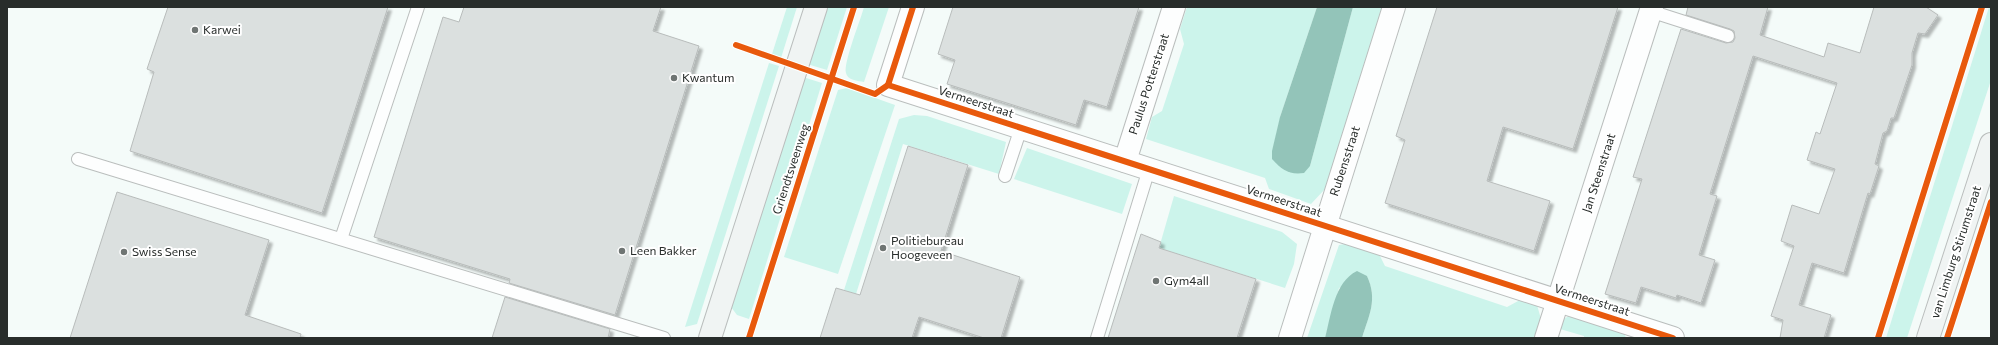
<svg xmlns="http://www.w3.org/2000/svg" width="1998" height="345" viewBox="0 0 1998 345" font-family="Commissioner,sans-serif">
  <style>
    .green { fill: #ccf4eb }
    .water { fill: #93c4b9 }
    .building { fill: #dbe0df; stroke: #b8bcbb; filter: url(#shadow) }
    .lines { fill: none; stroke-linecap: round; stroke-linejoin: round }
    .lane-casing { stroke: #babebd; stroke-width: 14 }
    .street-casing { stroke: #babebd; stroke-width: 24 }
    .secondary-casing { stroke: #babebd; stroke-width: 24 }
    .lane { stroke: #fdfefe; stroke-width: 12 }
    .street { stroke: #fdfefe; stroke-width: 22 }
    .secondary { stroke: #f0f4f3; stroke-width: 22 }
    .cycleway-casing { stroke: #fff; stroke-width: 8 }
    .cycleway { stroke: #e8590c; stroke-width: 6 }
    .poi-dot { fill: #6f7573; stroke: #fff; stroke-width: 1.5 }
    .labels { text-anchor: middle; stroke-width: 4; stroke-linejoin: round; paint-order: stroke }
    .poi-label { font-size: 12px; fill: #282d2b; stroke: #fff; text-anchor: start }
    .street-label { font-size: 12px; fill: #282d2b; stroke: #fff }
  </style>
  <defs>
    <filter id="shadow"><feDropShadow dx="3.5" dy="3.5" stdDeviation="1" flood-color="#0004"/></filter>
  </defs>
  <rect width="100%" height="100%" fill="#f4fbf9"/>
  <g class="green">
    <path d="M 787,7 L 797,7 L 781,58 L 772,54 Z"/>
    <path d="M 825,7 L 847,7 L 827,70 L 807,64 Z"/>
    <path d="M 864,7 L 889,7 L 864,82 C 858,81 847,80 846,73 C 843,63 861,19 864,7 Z"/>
    <path d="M 1187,7 L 1317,7 L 1280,117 L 1310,166 L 1353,7 L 1384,7 L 1325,189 L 1311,204 L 1269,189 L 1265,178 L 1146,139 L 1152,117 L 1162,111 L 1184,44 L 1180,29 Z"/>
    <path d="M 1989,7 L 1991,7 L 1991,80 L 1907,338 L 1886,338 Z"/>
    <path d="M 769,63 L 779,66 L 697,324 L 685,327 Z"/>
    <path d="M 803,77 L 822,83 L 749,319 L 737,315 L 731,307 Z"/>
    <path d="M 847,88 L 895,105 L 838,274 L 784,257 L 838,90 Z"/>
    <path d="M 914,115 L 927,116 L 1006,142 L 999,174 L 903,144 L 856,294 L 844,290 L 899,119 Z"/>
    <path d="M 1027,148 L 1132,184 L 1122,214 L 1014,179 Z"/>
    <path d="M 1174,196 L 1282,232 L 1297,244 L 1294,264 L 1285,288 L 1159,248 Z"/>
    <path d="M 1345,244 L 1379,254 L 1385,266 L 1507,307 L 1520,300 L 1537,305 L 1543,326 L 1539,338 L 1362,338 C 1369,314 1378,300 1367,276 L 1339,288 L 1325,338 L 1307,338 L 1339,245 Z"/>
    <path d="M 1570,315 L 1624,333 L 1626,338 L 1584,338 L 1584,336 L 1560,329 L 1564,319 Z"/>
  </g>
  <g class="water">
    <path d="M 1317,7 L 1353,7 L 1310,166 L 1304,173 C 1289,175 1282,170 1272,159 L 1272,151 L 1280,117 Z"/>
    <path d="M 1357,271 L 1367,276 C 1378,300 1369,315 1362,338 L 1325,338 C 1331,316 1334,282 1357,271 Z"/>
  </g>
  <g class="building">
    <path d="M 168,7 L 388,7 L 322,213 L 130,151 L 154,72 L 147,69 Z"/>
    <path d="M 464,7 L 661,7 L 653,31 L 699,46 L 615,315 L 509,283 L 510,279 L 374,237 L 443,17 L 459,22 Z"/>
    <path d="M 953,7 L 1139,7 L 1107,107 L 1084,100 L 1076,125 L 947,84 L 955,60 L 938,54 Z"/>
    <path d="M 1437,7 L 1618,7 L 1573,149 L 1503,127 L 1487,181 L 1550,201 L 1534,251 L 1385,203 L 1405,140 L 1396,136 Z"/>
    <path d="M 1688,7 L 1768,7 L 1760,35 L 1824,57 L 1828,43 L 1860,53 L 1874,7 L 1926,7 L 1938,15 L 1925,34 L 1918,33 L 1912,53 L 1912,65 L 1894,118 L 1891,118 L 1887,131 L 1883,133 L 1875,164 L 1879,166 L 1870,194 L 1868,193 L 1844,273 L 1812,263 L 1799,305 L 1831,315 L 1824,338 L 1780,338 L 1783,320 L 1771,316 L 1794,246 L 1781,241 L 1792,205 L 1819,214 L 1835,169 L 1807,160 L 1816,132 L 1820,134 L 1837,83 L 1753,56 L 1710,194 L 1717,196 L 1699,255 L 1715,260 L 1701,303 L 1677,295 L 1676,298 L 1641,287 L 1636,303 L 1605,294 L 1642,179 L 1633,177 L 1681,29 L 1726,43 L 1733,42 L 1735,38 L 1734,31 L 1730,29 L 1686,15 Z"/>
    <path d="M 908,146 L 968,165 L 941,251 L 1020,277 L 1001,338 L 984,338 L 919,317 L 912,338 L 820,338 L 836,288 L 860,295 Z"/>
    <path d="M 117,192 L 269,240 L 245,315 L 301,334 L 300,338 L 70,338 Z"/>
    <path d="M 1141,234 L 1161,242 L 1159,248 L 1256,279 L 1237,338 L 1108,338 Z"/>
    <path d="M 505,297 L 610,329 L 608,338 L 492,338 Z"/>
  </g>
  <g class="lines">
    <g class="lane-casing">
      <g id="lane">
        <path d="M 1650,11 L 1728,36"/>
        <path d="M 78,159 L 664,338"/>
        <path d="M 1005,176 L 1021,128"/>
        <path d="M 341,239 L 418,7"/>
        <path d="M 1097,338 L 1149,169"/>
      </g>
    </g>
    <g class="street-casing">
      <g id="street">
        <path d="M 913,7 L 888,85 L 1673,338"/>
        <path d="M 1125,161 L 1174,7"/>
        <path d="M 1290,338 L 1394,7"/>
        <path d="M 1546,338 L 1652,7"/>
      </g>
    </g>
    <g class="secondary-casing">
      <g id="secondary">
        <path d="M 710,338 L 816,7"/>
        <path d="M 1928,338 L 1991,144"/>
      </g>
    </g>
    <use href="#lane" class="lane"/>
    <use href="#street" class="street"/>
    <use href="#secondary" class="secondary"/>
    <g class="cycleway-casing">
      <g id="cycleway">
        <path d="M 736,45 L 875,94 L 888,85"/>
        <path d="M 888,85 L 1673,338"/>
        <path d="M 888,85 L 913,7"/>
        <path d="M 749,338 L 854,7"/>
        <path d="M 1878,338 L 1982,7"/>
        <path d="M 1947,338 L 1991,202"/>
      </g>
    </g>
    <use href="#cycleway" class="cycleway"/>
  </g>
  <g class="poi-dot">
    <circle cx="195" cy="30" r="4"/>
    <circle cx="674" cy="78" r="4"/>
    <circle cx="883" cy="248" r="4"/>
    <circle cx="622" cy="251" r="4"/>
    <circle cx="124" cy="252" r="4"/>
    <circle cx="1156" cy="281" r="4"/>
  </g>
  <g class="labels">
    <g class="poi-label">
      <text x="203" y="34">Karwei</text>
      <text x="682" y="82">Kwantum</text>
      <text x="891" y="245">Politiebureau<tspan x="891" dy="14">Hoogeveen</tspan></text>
      <text x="630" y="255">Leen Bakker</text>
      <text x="132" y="256">Swiss Sense</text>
      <text x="1164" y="285">Gym4all</text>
    </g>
    <g class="street-label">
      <text transform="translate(1149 84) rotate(-72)" y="4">Paulus Potterstraat</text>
      <text transform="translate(976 102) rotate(18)" y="4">Vermeerstraat</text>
      <text transform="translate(1345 161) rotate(-72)" y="4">Rubensstraat</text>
      <text transform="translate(791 169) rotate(-72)" y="4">Griendtsveenweg</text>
      <text transform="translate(1599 173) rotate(-72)" y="4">Jan Steenstraat</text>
      <text transform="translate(1284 201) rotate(18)" y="4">Vermeerstraat</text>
      <text transform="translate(1956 252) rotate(-72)" y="4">van Limburg Stirumstraat</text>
      <text transform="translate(1592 300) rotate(18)" y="4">Vermeerstraat</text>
    </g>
  </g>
  <rect width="1998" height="345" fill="none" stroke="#282d2b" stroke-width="16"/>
</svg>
